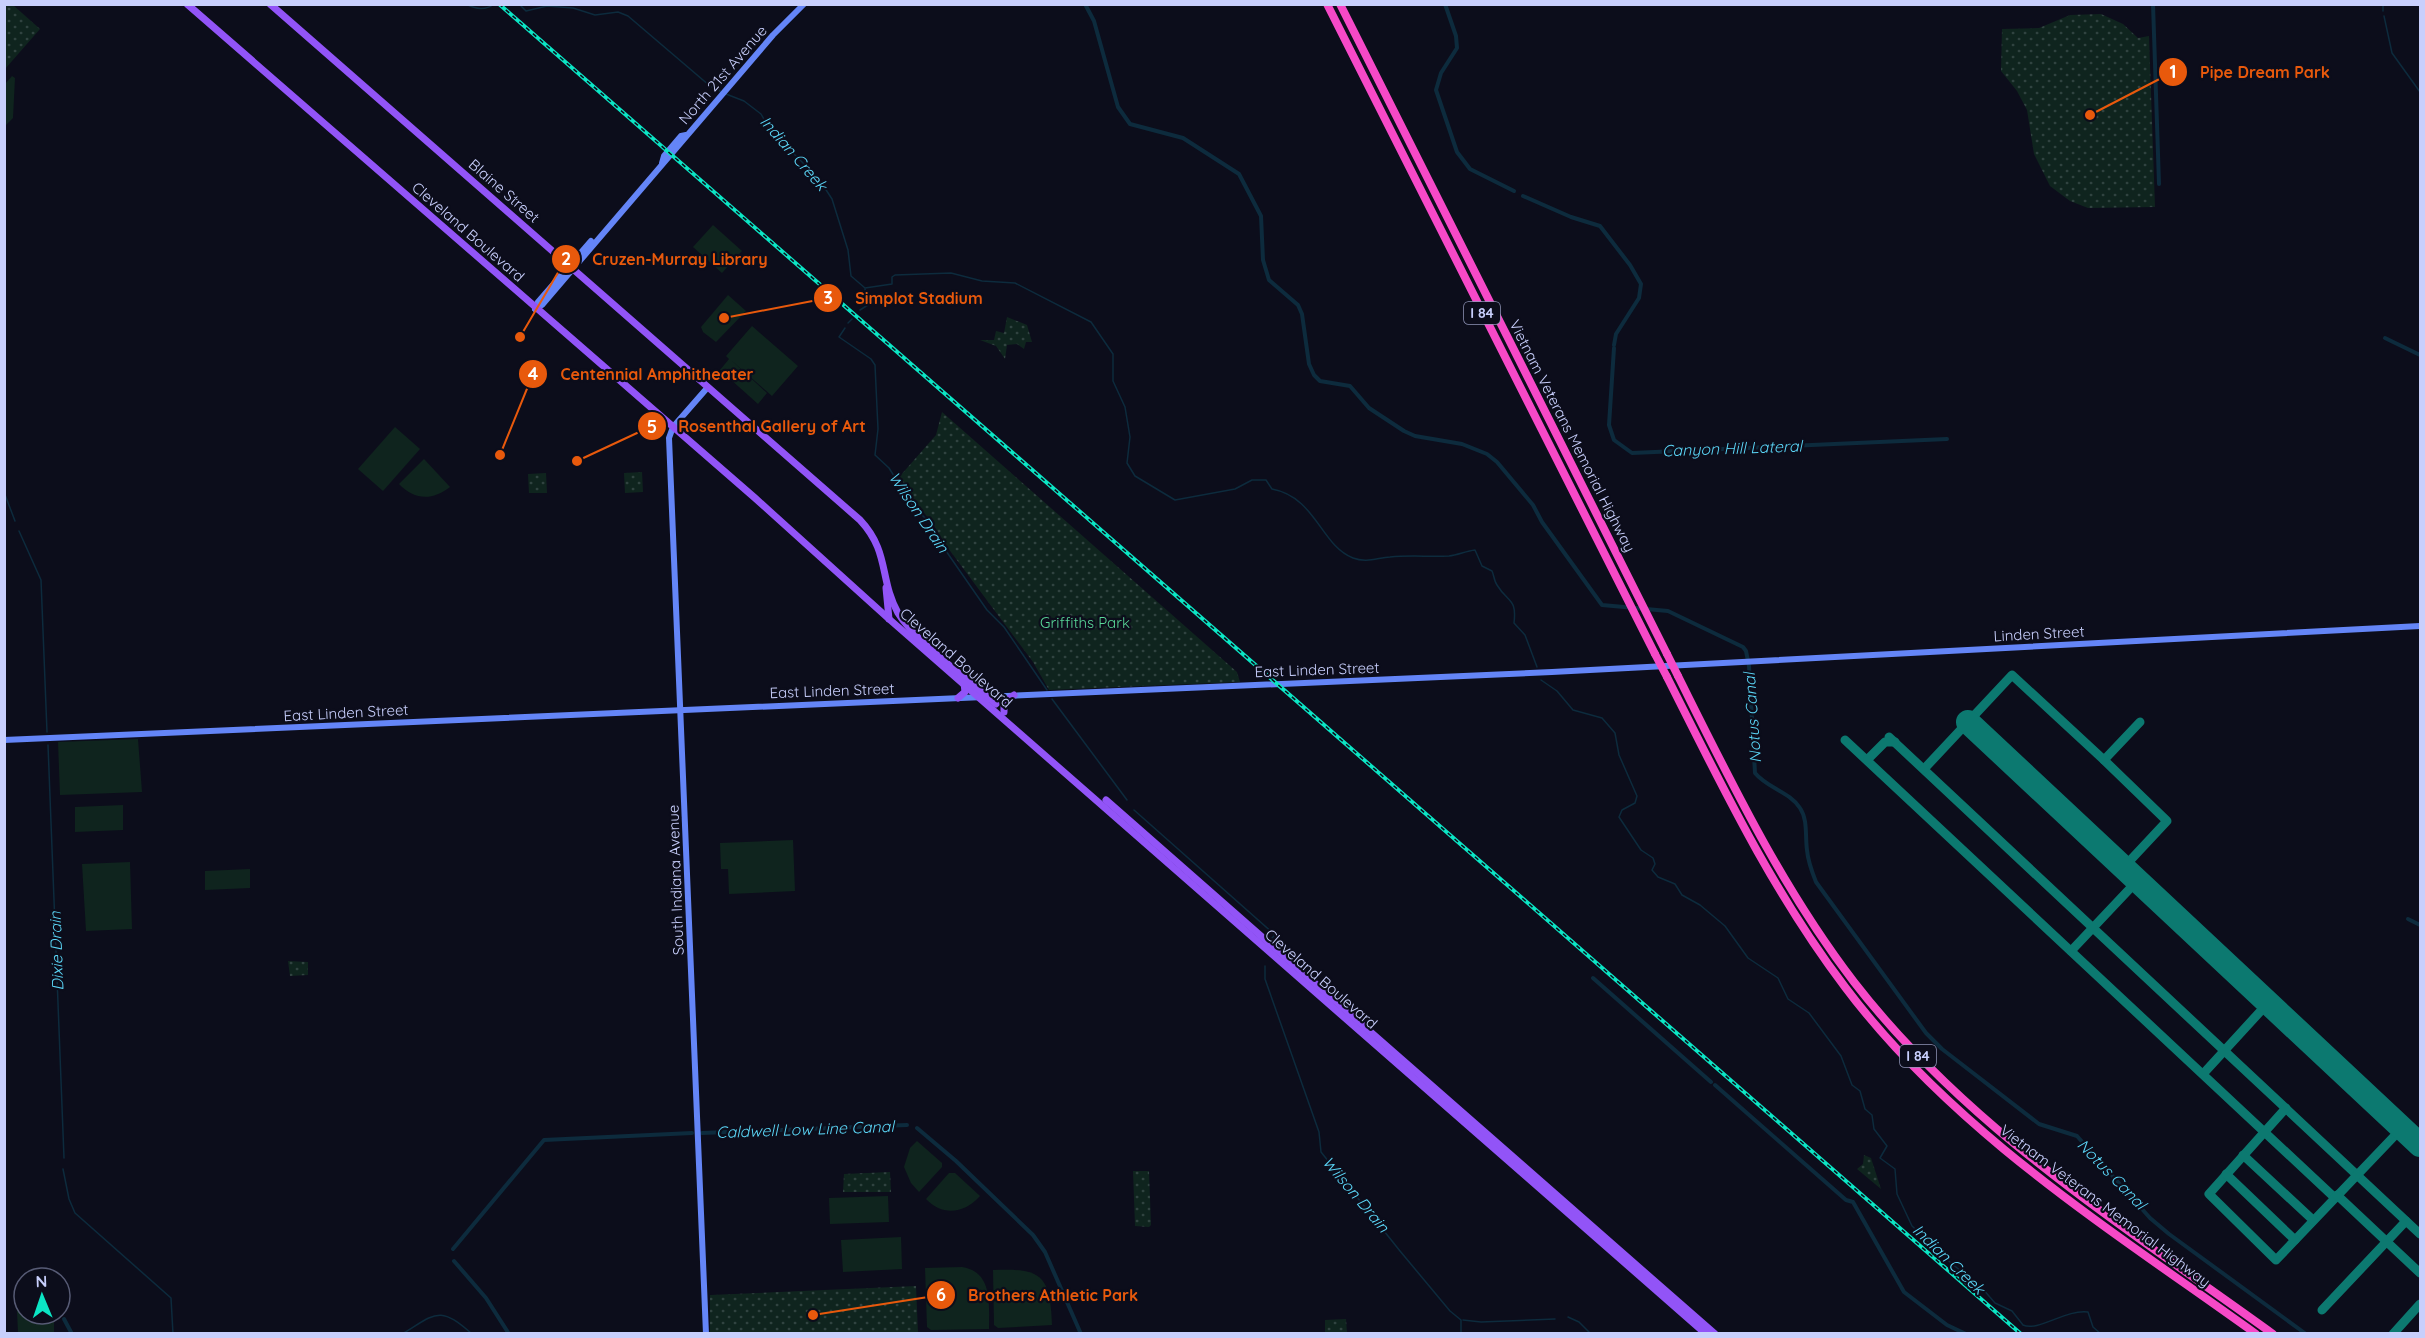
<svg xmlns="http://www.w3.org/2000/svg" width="2425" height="1338" viewBox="0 0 2425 1338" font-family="Quicksand,sans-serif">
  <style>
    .grass { fill: #0f241e }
    .park { fill: url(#park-dots) }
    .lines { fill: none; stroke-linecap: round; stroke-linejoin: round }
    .stream { stroke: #0d2b3d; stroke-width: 1.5 }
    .canal { stroke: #0d2b3d; stroke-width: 4 }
    .taxiway { stroke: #0c7970; stroke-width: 9 }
    .runway { stroke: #0c7970; stroke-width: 24 }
    .secondary { stroke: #6485f7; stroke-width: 6 }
    .primary { stroke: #9254f7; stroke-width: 7 }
    .motorway { stroke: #f649c7; stroke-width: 8 }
    .rail-casing { stroke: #0be5c4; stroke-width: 4 }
    .rail { stroke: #0c0d1b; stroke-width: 1.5; stroke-dasharray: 4.5; stroke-linecap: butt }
    .motorway-bridge { stroke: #f649c7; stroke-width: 8 }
    .labels { text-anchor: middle; stroke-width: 4.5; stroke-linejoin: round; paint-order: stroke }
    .shield { fill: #0c0d1b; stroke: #9095b8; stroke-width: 1.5 }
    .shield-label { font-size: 14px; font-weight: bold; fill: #c8cffc }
    .street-label { font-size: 15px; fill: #c8cffc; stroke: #0c0d1b }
    .park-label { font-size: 15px; fill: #59d798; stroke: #0c0d1b }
    .water-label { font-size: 16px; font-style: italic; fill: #5bd6f7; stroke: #0c0d1b }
    .leader { fill: none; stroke: #e8590c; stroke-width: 2 }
    .callout-dot { fill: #e8590c; stroke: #0c0d1b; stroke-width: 2 }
    .mark-label { font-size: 18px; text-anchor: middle; font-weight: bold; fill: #fff }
    .callout-label { font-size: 16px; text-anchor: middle; font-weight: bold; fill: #e8590c; stroke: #0c0d1b; stroke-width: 4.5; stroke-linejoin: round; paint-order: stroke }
  </style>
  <defs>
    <pattern id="park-dots" width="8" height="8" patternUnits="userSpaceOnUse" patternTransform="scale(1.5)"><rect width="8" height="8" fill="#0f241e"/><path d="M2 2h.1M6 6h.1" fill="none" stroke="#304340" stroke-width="1.8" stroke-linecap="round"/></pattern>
  </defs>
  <rect width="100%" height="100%" fill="#0c0d1b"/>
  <g class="grass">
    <path d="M 12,76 L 15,78 L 13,118 L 5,126 L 5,84 Z"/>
    <path d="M 713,225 L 742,251 L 722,273 L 693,247 Z"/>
    <path d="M 728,295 L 746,311 L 716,342 L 703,332 L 701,327 Z"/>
    <path d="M 752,326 L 798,366 L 772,396 L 731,360 L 767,393 L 758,404 L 720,370 L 729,359 L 726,356 Z"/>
    <path d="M 395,427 L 420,449 L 383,491 L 358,469 Z"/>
    <path d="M 424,459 L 450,487 C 432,501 414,500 399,484 Z"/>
    <path d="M 138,739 L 142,792 L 60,795 L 58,742 Z"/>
    <path d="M 123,805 L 123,830 L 75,832 L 75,807 Z"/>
    <path d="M 793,840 L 795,891 L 729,894 L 728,869 L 721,869 L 720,843 Z"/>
    <path d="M 130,862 L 132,929 L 86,931 L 82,864 Z"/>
    <path d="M 250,869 L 250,888 L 205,890 L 205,871 Z"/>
    <path d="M 917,1141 L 942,1163 L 942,1167 L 919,1192 L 911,1183 L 904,1167 L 910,1148 Z"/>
    <path d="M 949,1173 L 955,1173 L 980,1196 C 965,1213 943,1217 926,1199 Z"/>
    <path d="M 888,1196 L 889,1222 L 830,1224 L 829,1198 Z"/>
    <path d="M 901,1237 L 902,1269 L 843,1272 L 841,1240 Z"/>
    <path d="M 962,1267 C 993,1272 989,1304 989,1329 L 931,1330 L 927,1327 L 925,1268 Z"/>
    <path d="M 993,1270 C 1042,1268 1050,1275 1052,1325 L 998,1328 L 994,1325 Z"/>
    <path d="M 16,1290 L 24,1290 L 24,1314 L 54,1314 L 54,1333 L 18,1333 Z"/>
  </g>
  <g class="park">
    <path d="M 5,4 L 13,5 L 40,29 L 5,69 Z"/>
    <path d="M 2101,14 L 2123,24 L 2138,38 L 2149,36 L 2155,207 L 2088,208 L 2070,201 L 2050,186 L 2034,154 L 2027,110 L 2017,91 L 2001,71 L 2002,29 L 2039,28 L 2070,15 Z"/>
    <path d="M 1007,317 L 1027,325 L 1032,342 L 1026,342 L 1024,349 L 1017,344 L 1007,345 L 1005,359 L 996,346 L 980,340 L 994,340 L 996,331 L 1004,333 Z"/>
    <path d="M 942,412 L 1237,672 L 1240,682 L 1049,690 L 1033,662 L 942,540 C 931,516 910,501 900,476 L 936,435 Z"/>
    <path d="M 642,472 L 643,492 L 625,493 L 624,473 Z"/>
    <path d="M 546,473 L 547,493 L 529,493 L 528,474 Z"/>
    <path d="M 288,961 L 308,962 L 308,975 L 290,976 Z"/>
    <path d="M 1864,1155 L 1871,1158 L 1881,1189 L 1857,1169 L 1863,1164 Z"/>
    <path d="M 1133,1171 L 1149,1171 L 1151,1225 L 1149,1227 L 1135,1226 Z"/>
    <path d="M 890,1172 L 891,1192 L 843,1192 L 844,1174 Z"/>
    <path d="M 916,1286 L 918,1333 L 710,1333 L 710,1295 Z"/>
    <path d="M 1346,1319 L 1347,1333 L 1325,1333 L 1325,1320 Z"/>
  </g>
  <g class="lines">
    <g class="stream">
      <path d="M 466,4 C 476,9 485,11 494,4"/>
      <path d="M 519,4 L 526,11 L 547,6 L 573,8 L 595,15 L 618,12 L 628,16 L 710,86 L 722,92"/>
      <path d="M 2383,4 L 2383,11"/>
      <path d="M 2384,16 L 2392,53 L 2420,92"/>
      <path d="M 726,94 L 744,101 L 761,114 L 770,130 L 819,179 L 832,199 L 848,250 L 851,276 L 865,288 L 892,284 L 892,277 L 895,275 L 951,273 L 982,281 L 1015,283 L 1091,322 L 1113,354 L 1113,381 L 1125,407 L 1130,437 L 1127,463 L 1135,476 L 1175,500 L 1235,489 L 1252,480 L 1266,480 L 1272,489 C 1316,497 1321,546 1353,558 C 1366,563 1377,558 1390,557 C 1410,555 1429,557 1449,556 C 1458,555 1466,551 1475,550 L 1482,566 L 1492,571 C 1494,575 1494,581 1497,585 C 1508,603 1517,598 1514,623 L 1525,635 L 1537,667"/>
      <path d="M 860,310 L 868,305 L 865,289"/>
      <path d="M 848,323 L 852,319"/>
      <path d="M 845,328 L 839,337 L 871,359 L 875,365 L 878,429 L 875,455 L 889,468 L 913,506 L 930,523 L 937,538 L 987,610 L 1004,627 L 1047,690"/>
      <path d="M 4,492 L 15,521"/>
      <path d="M 19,531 L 41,580 L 47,732"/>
      <path d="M 1541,680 L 1557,691 L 1573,710 L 1602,718 L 1615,733 L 1619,755 L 1637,796 L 1635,803 L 1622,810 L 1619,817 L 1641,850 L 1653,858 L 1655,864 L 1652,870 L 1658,877 L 1675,884 L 1682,895 L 1700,905 L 1725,926 L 1748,958 L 1778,978 L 1788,999 L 1809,1013 L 1841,1056 L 1852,1085 L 1860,1091 L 1865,1109 L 1872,1115 L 1874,1129 L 1887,1146 L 1880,1158 L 1895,1169 L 1897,1194 L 1912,1226 L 1951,1263 L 1982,1288 L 1995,1303 L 2012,1311 L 2023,1325 C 2038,1332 2066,1309 2088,1312 L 2093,1327 L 2101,1334"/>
      <path d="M 1052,699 L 1127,800"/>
      <path d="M 48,745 L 64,1158"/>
      <path d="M 1134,810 L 1275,935 L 1272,938"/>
      <path d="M 1265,966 L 1265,979 L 1319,1132 L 1321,1152 L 1400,1251 L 1450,1311 L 1461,1320 L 1461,1334"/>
      <path d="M 63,1169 L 69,1199 L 75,1213 L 171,1298 L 173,1334"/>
      <path d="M 1568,1317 L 1579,1322 L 1591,1334"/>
      <path d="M 1463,1320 L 1481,1322 L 1555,1319"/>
      <path d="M 402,1334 C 437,1313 439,1305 472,1334"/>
    </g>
    <g class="canal">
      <path d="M 1085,4 L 1094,21 L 1118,107 L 1130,124 L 1183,138 L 1239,174 L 1261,216 L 1263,260 L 1269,280 L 1298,305 L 1302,314 L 1309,364 L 1314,375 L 1320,381 L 1350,386 L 1369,408 L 1404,431 L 1415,436 L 1462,444 L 1487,454 L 1497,462 L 1533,505 L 1542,522 L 1602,605 L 1668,611 L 1743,647 L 1746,651 L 1749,666 L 1755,773 C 1767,788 1790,792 1800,808 C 1808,820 1805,836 1807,850 C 1808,862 1812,872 1816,882 L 1926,1033 L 1942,1049 L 2039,1124 L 2077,1136 L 2150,1218 L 2169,1234 L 2306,1334"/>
      <path d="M 1445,4 L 1456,36 L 1457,48 L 1441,73 L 1436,90 L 1457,152 L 1470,169 L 1514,191"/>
      <path d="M 2153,4 L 2159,184"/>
      <path d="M 1523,196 L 1571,217 L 1600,226 L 1630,265 L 1641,284 L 1639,298 L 1616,334 L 1614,345"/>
      <path d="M 2385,338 L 2420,355"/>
      <path d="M 1614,348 L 1609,425 L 1614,440 L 1632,453 L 1947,439"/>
      <path d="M 2408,919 L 2420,925"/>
      <path d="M 1593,978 L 1711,1082"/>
      <path d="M 1715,1085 L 1846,1200 L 1853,1202 L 1904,1292 L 1947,1325 L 1966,1334"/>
      <path d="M 917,1128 L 956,1161 L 1033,1235 L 1045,1252 L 1081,1334"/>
      <path d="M 702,1133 L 907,1125"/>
      <path d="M 453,1249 L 544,1140 L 692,1133"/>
      <path d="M 454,1261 L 486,1298 L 509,1334"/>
      <path d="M 64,1319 L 72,1334"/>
    </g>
    <g class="taxiway">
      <path d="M 1889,737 L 2420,1234"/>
      <path d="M 1845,740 L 2335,1198"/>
      <path d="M 1868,759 L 1885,742 L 1895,742"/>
      <path d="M 2104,760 L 2167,821 L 2124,867"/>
      <path d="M 1924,769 L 2012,675 L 2104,760 L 2140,722"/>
      <path d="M 2071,951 L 2138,880"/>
      <path d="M 2203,1074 L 2268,1003"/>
      <path d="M 2286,1108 L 2209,1194 L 2276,1260 L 2402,1128"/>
      <path d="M 2243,1155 L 2313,1220"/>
      <path d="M 2226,1174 L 2295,1240"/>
      <path d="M 2337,1195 L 2420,1273"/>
      <path d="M 2322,1310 L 2406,1221"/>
      <path d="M 2393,1334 L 2420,1304"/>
    </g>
    <path class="runway" d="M 1968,722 L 2420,1145"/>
    <g class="secondary">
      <path d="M 662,163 L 664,156 L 681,136 L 686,135"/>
      <path d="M 535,309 L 542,305 L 773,35 L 804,4"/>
      <path d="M 535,309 L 538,302 L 591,241"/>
      <path d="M 4,740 L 1552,672 L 2420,626"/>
      <path d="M 706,1334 L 669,438 L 673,427 L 708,387"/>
    </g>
    <g class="primary">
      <path d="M 187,4 L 755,498 L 889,619 L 1706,1334"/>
      <path d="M 270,4 L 860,520 C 890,552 879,579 898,613 C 916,643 968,679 996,704"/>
      <path d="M 886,588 L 889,619"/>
      <path d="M 958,698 L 965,692 L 964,683"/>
      <path d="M 1004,712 L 1004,702 L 1014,695"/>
      <path d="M 1106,800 L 1715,1334"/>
    </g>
    <g class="motorway">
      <path d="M 1327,4 L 1655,654"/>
      <path d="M 1340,4 L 1667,654"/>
      <path d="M 1678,676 C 1731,782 1782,888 1854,982 C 1967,1128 2125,1227 2273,1334"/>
      <path d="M 1667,677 C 1721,784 1772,891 1845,987 C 1954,1132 2110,1229 2256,1334"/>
    </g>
    <g class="rail-casing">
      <path id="rail" d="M 499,4 L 2021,1334"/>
    </g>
    <use href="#rail" class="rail"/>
    <g class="motorway-bridge">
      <path d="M 1655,654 L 1667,677"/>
      <path d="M 1667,654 L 1678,676"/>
    </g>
  </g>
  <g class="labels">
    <g class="shield">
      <rect x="1464" y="302" width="36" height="22" rx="4.5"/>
      <rect x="1900" y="1045" width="36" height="22" rx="4.5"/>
    </g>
    <g class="shield-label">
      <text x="1482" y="318">I 84</text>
      <text x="1918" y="1061">I 84</text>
    </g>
    <g class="street-label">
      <text transform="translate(723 75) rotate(-49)" y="5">North 21st Avenue</text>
      <text transform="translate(504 191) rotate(41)" y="5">Blaine Street</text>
      <text transform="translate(468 232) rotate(41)" y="5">Cleveland Boulevard</text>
      <text transform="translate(1572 436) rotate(63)" y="5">Vietnam Veterans Memorial Highway</text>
      <text transform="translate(2039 634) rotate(-3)" y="5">Linden Street</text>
      <text transform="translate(956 658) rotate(41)" y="5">Cleveland Boulevard</text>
      <text transform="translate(1317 670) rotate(-2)" y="5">East Linden Street</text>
      <text transform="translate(832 691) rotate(-2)" y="5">East Linden Street</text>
      <text transform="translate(346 713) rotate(-3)" y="5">East Linden Street</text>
      <text transform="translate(676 880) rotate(-92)" y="5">South Indiana Avenue</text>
      <text transform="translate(1321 979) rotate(41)" y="5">Cleveland Boulevard</text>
      <text transform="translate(2105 1206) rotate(37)" y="5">Vietnam Veterans Memorial Highway</text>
    </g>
    <g class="park-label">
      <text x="1085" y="628">Griffiths Park</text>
    </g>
    <g class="water-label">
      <text transform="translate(794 153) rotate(49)" y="6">Indian Creek</text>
      <text transform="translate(1732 448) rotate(-2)" y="6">Canyon Hill Lateral</text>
      <text transform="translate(919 512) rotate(56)" y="6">Wilson Drain</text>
      <text transform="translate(1752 718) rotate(-94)" y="6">Notus Canal</text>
      <text transform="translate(56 951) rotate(-92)" y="6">Dixie Drain</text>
      <text transform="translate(805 1129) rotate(-2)" y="6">Caldwell Low Line Canal</text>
      <text transform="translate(2112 1174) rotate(46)" y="6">Notus Canal</text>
      <text transform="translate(1356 1194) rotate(50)" y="6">Wilson Drain</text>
      <text transform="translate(1949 1259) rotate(44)" y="6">Indian Creek</text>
    </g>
  </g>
  <path class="leader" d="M2090 115L2173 72M520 337L566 259M724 318L828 298M500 455L533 374M577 461L652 426M813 1315L941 1295"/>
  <g class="callout-dot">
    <circle cx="2090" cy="115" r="6"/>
    <circle cx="520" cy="337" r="6"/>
    <circle cx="724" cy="318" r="6"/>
    <circle cx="500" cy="455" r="6"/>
    <circle cx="577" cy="461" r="6"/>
    <circle cx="813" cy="1315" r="6"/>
    <circle cx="2173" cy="72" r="15"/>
    <circle cx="566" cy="259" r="15"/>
    <circle cx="828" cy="298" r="15"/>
    <circle cx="533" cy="374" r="15"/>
    <circle cx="652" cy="426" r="15"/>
    <circle cx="941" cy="1295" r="15"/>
  </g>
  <g class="mark-label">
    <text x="2173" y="78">1</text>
    <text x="566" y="265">2</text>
    <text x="828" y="304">3</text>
    <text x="533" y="380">4</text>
    <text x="652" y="433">5</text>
    <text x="941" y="1301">6</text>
  </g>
  <g class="callout-label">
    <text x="2265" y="78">Pipe Dream Park</text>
    <text x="680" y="265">Cruzen-Murray Library</text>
    <text x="919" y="304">Simplot Stadium</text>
    <text x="657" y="380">Centennial Amphitheater</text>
    <text x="772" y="432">Rosenthal Gallery of Art</text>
    <text x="1053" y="1301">Brothers Athletic Park</text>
  </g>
  <rect width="2425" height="1338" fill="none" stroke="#c8cffc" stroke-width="12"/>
  <g transform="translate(42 1296) rotate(358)"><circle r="28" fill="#0c0d1b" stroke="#575b75" stroke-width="1.5"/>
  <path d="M0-4.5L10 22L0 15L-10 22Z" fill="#0be5c4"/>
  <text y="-9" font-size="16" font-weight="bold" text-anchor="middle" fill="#c8cffc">N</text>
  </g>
</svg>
